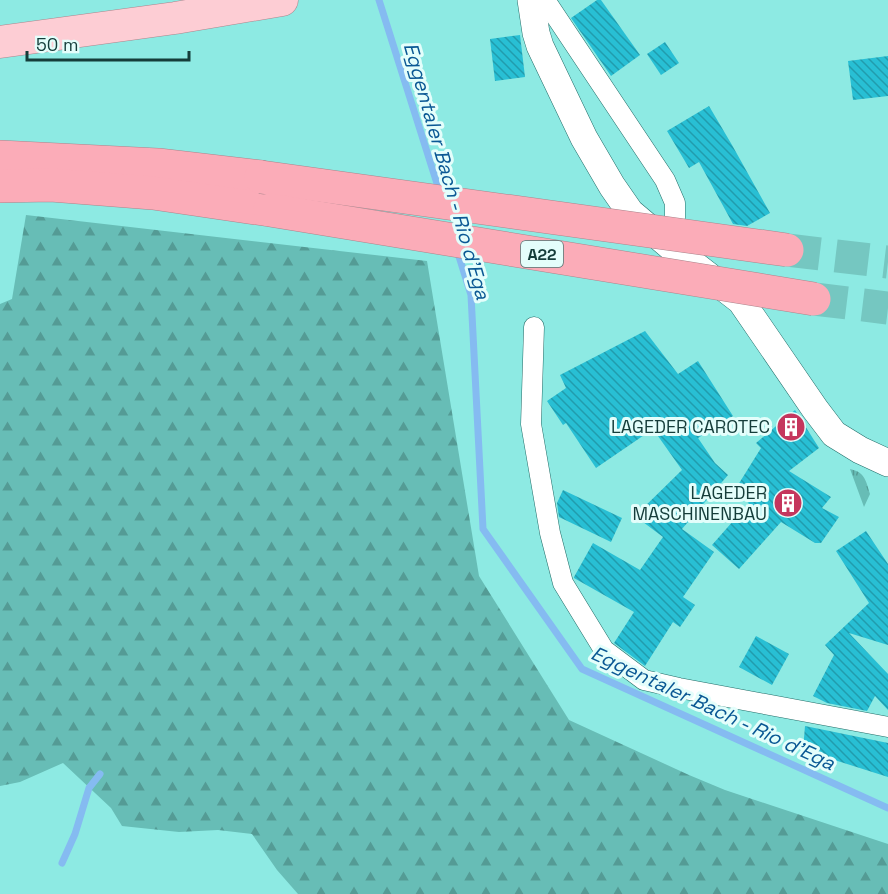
<svg xmlns="http://www.w3.org/2000/svg" width="888" height="894" viewBox="0 0 888 894" font-family="'Space Grotesk',sans-serif">
  <style>
    .grass { fill: url(#grass-tufts) }
    .forest { fill: url(#forest-firs) }
    .lines { fill: none; stroke-linecap: round; stroke-linejoin: round }
    .stream { stroke: #85bbf1; stroke-width: 7 }
    .building { fill: url(#building-back-hatch) }
    .highway-tunnel { stroke: #75c7c1; stroke-width: 33; stroke-dasharray: 33 16; stroke-linecap: butt }
    .street-casing { stroke: #226c68; stroke-width: 21 }
    .secondary-casing { stroke: #226c68; stroke-width: 28 }
    .primary-casing { stroke: #aa858c; stroke-width: 33 }
    .highway-casing { stroke: #aa858c; stroke-width: 34 }
    .street { stroke: #fff; stroke-width: 20 }
    .secondary { stroke: #fff; stroke-width: 27 }
    .primary { stroke: #fdcdd4; stroke-width: 32 }
    .highway { stroke: #fbacb8; stroke-width: 33 }
    .highway-bridge-casing { stroke: #aa858c; stroke-width: 34; stroke-linecap: butt }
    .highway-bridge { stroke: #fbacb8; stroke-width: 33 }
    .labels { text-anchor: middle; stroke-width: 6; stroke-linejoin: round; paint-order: stroke }
    .shield { fill: #e4fefb; stroke: #537774; stroke-width: 1.5 }
    .shield-label { font-size: 16px; font-weight: bold; fill: #153d3a }
    .poi-label { font-size: 18px; fill: #153d3a; stroke: #e4fefb; text-anchor: end }
    .water-label { font-size: 20px; font-style: italic; fill: #0a5894; stroke: #e4fefb }
  </style>
  <defs>
    <pattern id="grass-tufts" width="24" height="20" patternUnits="userSpaceOnUse" patternTransform="scale(1.5)"><rect width="24" height="20" fill="#67bdb6"/><path d="M3 7l-1-3M5 7V3M7 7l1-3M15 17l-1-3M17 17v-4M19 17l1-3" fill="none" stroke="#549b95"/></pattern>
    <pattern id="forest-firs" width="22" height="20" patternUnits="userSpaceOnUse" patternTransform="scale(1.5)"><rect width="22" height="20" fill="#67bdb6"/><path d="M5 1l3.5 6h-7zM16 11l3.5 6h-7z" fill="#549b95"/></pattern>
    <pattern id="building-back-hatch" width="6" height="6" patternUnits="userSpaceOnUse" patternTransform="scale(1.5)"><rect width="6" height="6" fill="#28bfd4"/><path d="M-1 5l2 2M0 0l6 6M5-1l2 2" fill="none" stroke="#219cad"/></pattern>
  </defs>
  <rect width="100%" height="100%" fill="#8deae3"/>
  <path class="grass" d="M 850,469 C 865,472 866,481 870,494 L 864,507 Z"/>
  <path class="forest" d="M 26,215 L 427,261 L 479,576 L 569,720 L 689,775 L 725,790 L 888,844 L 888,894 L 298,894 L 277,870 L 252,834 L 218,830 L 179,832 L 122,826 L 111,808 L 63,763 L 20,782 L 0,786 L 0,304 L 12,299 Z"/>
  <g class="lines">
    <g class="stream">
      <path d="M 379,0 L 440,193"/>
      <path d="M 457,250 L 471,295 L 483,529 L 582,669 L 888,808"/>
      <path d="M 62,863 L 75,834 L 89,788 L 100,774"/>
    </g>
  </g>
  <g class="building">
    <path d="M 597,0 L 601,0 L 640,55 L 611,76 L 571,18 Z"/>
    <path d="M 520,35 L 525,77 L 495,81 L 490,39 Z"/>
    <path d="M 665,42 L 679,63 L 661,75 L 647,54 Z"/>
    <path d="M 888,56 L 888,96 L 853,100 L 848,61 Z"/>
    <path d="M 709,106 L 732,145 L 770,213 L 747,226 L 733,224 L 699,162 L 689,168 L 667,131 Z"/>
    <path d="M 645,331 L 678,374 L 698,361 L 733,416 L 698,438 L 715,463 L 728,475 L 682,529 L 714,552 L 683,597 L 695,605 L 680,627 L 673,622 L 645,666 L 614,643 L 634,612 L 574,578 L 574,577 L 593,543 L 640,570 L 663,537 L 635,516 L 682,470 L 653,429 L 596,468 L 566,423 L 563,425 L 547,401 L 566,388 L 560,375 Z"/>
    <path d="M 795,410 L 819,448 L 789,471 L 831,497 L 822,508 L 839,517 L 821,543 L 815,543 L 781,522 L 739,569 L 712,545 L 749,503 L 733,493 L 761,448 L 756,443 Z"/>
    <path d="M 563,490 L 622,518 L 611,542 L 559,517 L 557,503 Z"/>
    <path d="M 866,531 L 888,564 L 888,645 L 849,633 L 888,674 L 888,710 L 875,696 L 867,711 L 827,703 L 813,696 L 834,655 L 825,645 L 869,603 L 836,551 Z"/>
    <path d="M 756,636 L 789,654 L 772,685 L 739,667 Z"/>
    <path d="M 805,726 L 888,743 L 888,777 L 803,750 Z"/>
  </g>
  <g class="lines">
    <g class="highway-tunnel">
      <path d="M 787,250 L 888,262"/>
      <path d="M 814,299 L 888,308"/>
    </g>
    <g class="street-casing">
      <g id="street">
        <path d="M 545,0 L 665,180 L 675,203 L 675,217 L 671,243"/>
        <path d="M 534,327 L 531,424 L 550,533 L 563,583 L 604,650 L 644,680 L 679,688 L 888,727"/>
      </g>
    </g>
    <g class="secondary-casing">
      <path id="secondary" d="M 531,0 L 536,33 L 540,46 L 584,138 L 612,186 L 630,212 L 670,246 L 741,301 L 815,409 L 834,434 L 860,450 L 888,463"/>
    </g>
    <g class="primary-casing">
      <path id="primary" d="M 0,42 L 175,18 L 282,0"/>
    </g>
    <g class="highway-casing">
      <g id="highway">
        <path d="M 0,157 L 158,165 L 261,177"/>
        <path d="M 0,186 L 51,185 L 153,193 L 270,210"/>
      </g>
    </g>
    <use href="#street" class="street"/>
    <use href="#secondary" class="secondary"/>
    <use href="#primary" class="primary"/>
    <use href="#highway" class="highway"/>
    <g class="highway-bridge-casing">
      <g id="highway-bridge">
        <path d="M 261,177 L 787,250"/>
        <path d="M 270,210 L 814,299"/>
      </g>
    </g>
    <use href="#highway-bridge" class="highway-bridge"/>
  </g>
  <defs>
    <g id="building-disc" transform="scale(1.5)"><circle r="9.5" fill="#c5365d" stroke="#e4fefb"/><path d="M-4-6H4V6H1V3H-1V6H-4ZM-2.5-4.3h1.7v1.8h-1.7ZM.8-4.3h1.7v1.8H.8ZM-2.5-1h1.7V.8h-1.7ZM.8-1h1.7V.8H.8Z" fill="#fff"/></g>
  </defs>
  <g fill-rule="evenodd">
    <use href="#building-disc" x="791" y="427"/>
    <use href="#building-disc" x="788" y="503"/>
  </g>
  <g class="labels">
    <rect class="shield" x="521" y="241" width="42" height="26" rx="4.5"/>
    <g class="shield-label">
      <text x="542" y="260">A22</text>
    </g>
    <g class="poi-label">
      <text x="770" y="433">LAGEDER CAROTEC</text>
      <text x="767" y="499">LAGEDER<tspan x="767" dy="21">MASCHINENBAU</tspan></text>
    </g>
    <g class="water-label">
      <text transform="translate(447 171) rotate(74)" y="7">Eggentaler Bach - Rio d'Ega</text>
      <text transform="translate(713 708) rotate(25)" y="7">Eggentaler Bach - Rio d'Ega</text>
    </g>
  </g>
  <path d="M27 51v9h162v-9" fill="none" stroke="#153d3a" stroke-width="3"/>
  <text x="36" y="51" font-size="18" fill="#153d3a" stroke="#e4fefb" stroke-width="4.5" paint-order="stroke">50 m</text>
</svg>
